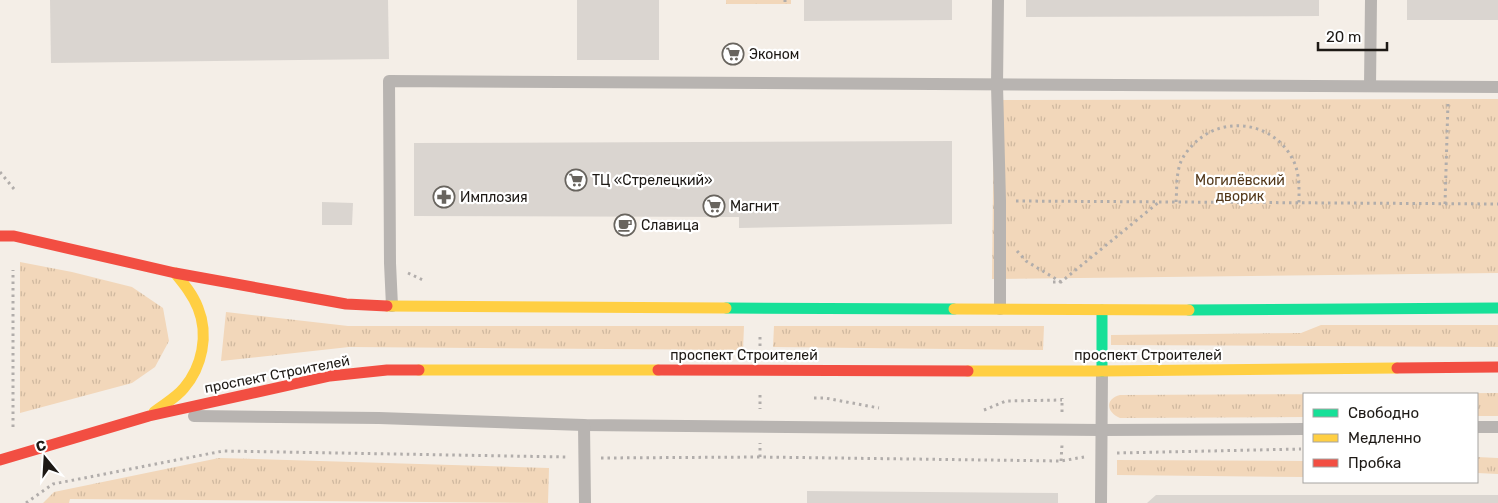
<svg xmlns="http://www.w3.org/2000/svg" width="1498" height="503" viewBox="0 0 1498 503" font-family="Rubik,sans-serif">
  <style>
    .grass { fill: url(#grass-tufts) }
    .building { fill: #dad5d0 }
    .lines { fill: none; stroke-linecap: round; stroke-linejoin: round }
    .path { stroke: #b1adab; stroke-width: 3; stroke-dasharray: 2.5 4; stroke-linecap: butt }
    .lane { stroke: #b8b4b1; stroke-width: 12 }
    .fast { stroke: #16e098; stroke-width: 11 }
    .slow { stroke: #ffcf43; stroke-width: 11 }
    .jam { stroke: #f24e42; stroke-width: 11 }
    .labels { text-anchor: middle; stroke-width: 4.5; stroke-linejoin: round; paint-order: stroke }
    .poi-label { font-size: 14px; fill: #1d1915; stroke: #fff; text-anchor: start }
    .park-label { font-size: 14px; fill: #53381a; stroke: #fff }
    .street-label { font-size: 14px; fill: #1d1915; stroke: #fff }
  </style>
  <defs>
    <pattern id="grass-tufts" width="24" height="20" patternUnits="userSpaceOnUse" patternTransform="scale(1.25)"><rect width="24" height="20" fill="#f2d7ba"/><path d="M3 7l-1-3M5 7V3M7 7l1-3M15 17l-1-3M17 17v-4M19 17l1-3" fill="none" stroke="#cfb89f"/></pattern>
  </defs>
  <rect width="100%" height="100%" fill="#f4eee7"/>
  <g class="grass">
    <rect x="726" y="0" width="65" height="4"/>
    <path d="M 1498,99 L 1498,273 L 992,279 L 994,100 Z"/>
    <path d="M 20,262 L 72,272 L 132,287 L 163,308 L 169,341 L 155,367 L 132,383 L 20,413 Z"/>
    <path d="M 226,312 L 348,326 L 744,326 L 743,350 L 349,347 L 221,361 Z"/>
    <path d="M 1321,325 L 1498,325 L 1498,347 L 1111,345 L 1111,335 L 1301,333 Z"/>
    <path d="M 774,326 L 1044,326 L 1043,350 L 773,347 Z"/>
    <path d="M 1498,393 L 1498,416 L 1477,416 L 1477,394 L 1304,394 L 1304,417 L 1120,418 C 1106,412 1105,399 1120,395 Z"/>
    <path d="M 1477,457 L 1498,458 L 1498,474 L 1477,473 Z"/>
    <path d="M 219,458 L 549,468 L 548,503 L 70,499 L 69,503 L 43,503 L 54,492 Z"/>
    <path d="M 1117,460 L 1304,461 L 1304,477 L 1117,475 Z"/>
  </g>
  <g class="building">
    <path d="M 50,0 L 388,0 L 389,59 L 51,63 Z"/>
    <rect x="577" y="0" width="82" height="60"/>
    <path d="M 804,0 L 952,0 L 952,20 L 804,21 Z"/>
    <path d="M 1026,0 L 1319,0 L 1319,16 L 1026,17 Z"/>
    <rect x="1407" y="0" width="91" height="20"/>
    <path d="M 952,141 L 952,224 L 739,228 L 739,217 L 414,216 L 414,143 Z"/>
    <path d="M 322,202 L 353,203 L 352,225 L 322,225 Z"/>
    <path d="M 807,491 L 1058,493 L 1058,503 L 807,503 Z"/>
    <path d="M 1156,495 L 1498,495 L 1498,503 L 1147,503 Z"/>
  </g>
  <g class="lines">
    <g class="path">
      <path d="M 785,0 L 785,2"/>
      <path d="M 0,172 L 14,189"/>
      <path d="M 1016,201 L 1498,204"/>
      <path d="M 1176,202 C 1177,190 1176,176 1180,164 C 1183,155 1191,146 1198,140 C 1228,115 1274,124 1292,158 C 1300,172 1299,188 1299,203"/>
      <path d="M 1445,204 L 1448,102"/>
      <path d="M 1017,251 L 1026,261 L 1061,282"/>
      <path d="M 408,273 L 423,280"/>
      <path d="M 1053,282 L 1061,282 L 1159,202"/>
      <path d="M 760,346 L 760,333"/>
      <path d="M 760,395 L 760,409"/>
      <path d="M 814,398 L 825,398 L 879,408"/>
      <path d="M 984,410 L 1006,401 L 1062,400"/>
      <path d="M 1062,412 L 1062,398"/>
      <path d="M 13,427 L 13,270"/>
      <path d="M 1117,453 L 1301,449"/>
      <path d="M 760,457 L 760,443"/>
      <path d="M 601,458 L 760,457 L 1061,461 L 1084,457"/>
      <path d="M 1061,461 L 1062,445"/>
      <path d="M 26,503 L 53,484 L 223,451 L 567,457"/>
    </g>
    <g class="lane">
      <path d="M 998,0 L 997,85 L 1000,201 L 1000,309"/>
      <path d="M 1370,86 L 1371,0"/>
      <path d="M 392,306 L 390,263 L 389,81 L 1498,87"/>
      <path d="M 194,416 L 379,418 L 584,425 L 1101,430 L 1304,429"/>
      <path d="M 584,425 L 585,503"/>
      <path d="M 1477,427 L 1498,427"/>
      <path d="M 1101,503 L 1102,371"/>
    </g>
    <g class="fast">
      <path d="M 726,308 L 954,309"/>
      <path d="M 1102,310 L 1102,371"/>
      <path d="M 1189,310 L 1498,308"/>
    </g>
    <g class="slow">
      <path d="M 387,306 L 726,308"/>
      <path d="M 954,309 L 1189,310"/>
      <path d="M 419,370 L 658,370"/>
      <path d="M 968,371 L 1102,371 L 1397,368"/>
      <path d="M 154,412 C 164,404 176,398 184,388 C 202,367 209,335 198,308 C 193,295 184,284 175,273"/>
    </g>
    <g class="jam">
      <path d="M 0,236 L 14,236 L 175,273 L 346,304 L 387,306"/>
      <path d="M 1397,368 L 1498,367"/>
      <path d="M 658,370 L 968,371"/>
      <path d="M 0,460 L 149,416 L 330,376 L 387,370 L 419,370"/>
    </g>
  </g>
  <defs>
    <g id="supermarket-ring" transform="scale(1.125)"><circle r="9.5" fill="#fff" stroke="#68645e" stroke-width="1.5"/><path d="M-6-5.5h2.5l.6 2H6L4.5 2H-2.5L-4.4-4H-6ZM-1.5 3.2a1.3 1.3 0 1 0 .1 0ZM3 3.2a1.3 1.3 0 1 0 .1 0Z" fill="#68645e"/></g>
    <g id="pharmacy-ring" transform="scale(1.125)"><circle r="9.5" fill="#fff" stroke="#68645e" stroke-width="1.5"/><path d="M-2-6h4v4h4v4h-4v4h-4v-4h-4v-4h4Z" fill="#68645e"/></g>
    <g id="cafe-ring" transform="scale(1.125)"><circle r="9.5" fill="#fff" stroke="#68645e" stroke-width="1.5"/><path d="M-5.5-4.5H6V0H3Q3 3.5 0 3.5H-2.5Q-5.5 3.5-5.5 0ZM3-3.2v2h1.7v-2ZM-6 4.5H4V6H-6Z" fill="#68645e"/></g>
  </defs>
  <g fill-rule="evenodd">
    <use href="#supermarket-ring" x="733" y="54"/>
    <use href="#supermarket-ring" x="576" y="180"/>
    <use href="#pharmacy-ring" x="444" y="197"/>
    <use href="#supermarket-ring" x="714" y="206"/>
    <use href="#cafe-ring" x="625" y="225"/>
  </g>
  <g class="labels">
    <g class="poi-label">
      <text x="749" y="59">Эконом</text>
      <text x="592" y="185">ТЦ «Стрелецкий»</text>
      <text x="460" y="202">Имплозия</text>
      <text x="730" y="211">Магнит</text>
      <text x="641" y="230">Славица</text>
    </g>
    <g class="park-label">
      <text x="1240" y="185">Могилёвский<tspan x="1240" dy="16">дворик</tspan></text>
    </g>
    <g class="street-label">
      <text x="744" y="360">проспект Строителей</text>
      <text x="1148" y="360">проспект Строителей</text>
      <text transform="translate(277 374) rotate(-11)" y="5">проспект Строителей</text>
    </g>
  </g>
  <rect x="1303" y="393" width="175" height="90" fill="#ffffff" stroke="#a5a3a1"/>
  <rect x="1313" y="409" width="25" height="8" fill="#16e098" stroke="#a5a3a1"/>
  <text x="1348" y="418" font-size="15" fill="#1d1915">Свободно</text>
  <rect x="1313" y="434" width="25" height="8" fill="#ffcf43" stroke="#a5a3a1"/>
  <text x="1348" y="443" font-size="15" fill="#1d1915">Медленно</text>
  <rect x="1313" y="459" width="25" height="8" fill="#f24e42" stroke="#a5a3a1"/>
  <text x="1348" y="468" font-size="15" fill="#1d1915">Пробка</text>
  <g transform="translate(45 458) rotate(342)" stroke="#ffffff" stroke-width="4" paint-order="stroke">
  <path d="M0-4L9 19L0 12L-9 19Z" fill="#1d1915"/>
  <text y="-8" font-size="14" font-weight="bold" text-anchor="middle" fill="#1d1915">С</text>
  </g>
  <path d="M1318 42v8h69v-8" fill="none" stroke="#1d1915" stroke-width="2.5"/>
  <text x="1326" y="42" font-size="15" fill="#1d1915" stroke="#ffffff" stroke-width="4" paint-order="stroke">20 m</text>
</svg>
